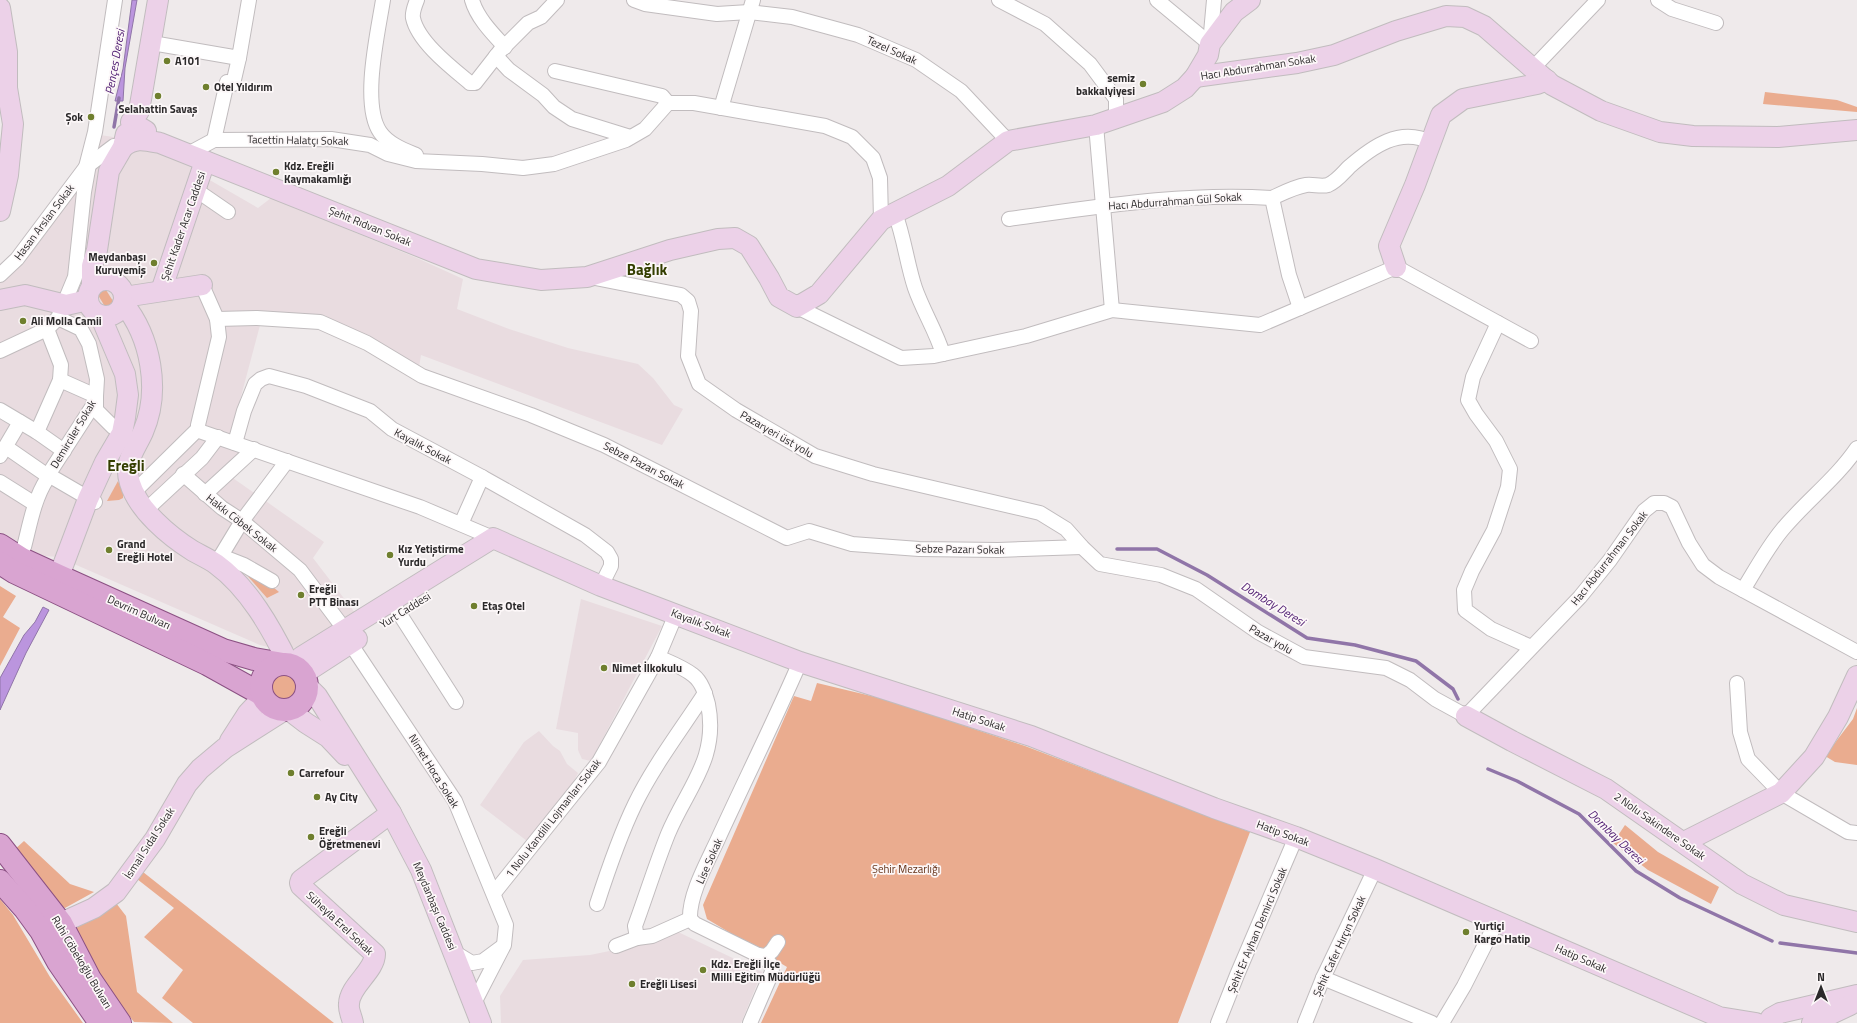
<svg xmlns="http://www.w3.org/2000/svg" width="1857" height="1023" viewBox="0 0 1857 1023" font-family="'Titillium Web',sans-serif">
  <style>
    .built { fill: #e9dce0 }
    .green { fill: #eaac8f }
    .water { fill: #bb95de; stroke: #9075a8 }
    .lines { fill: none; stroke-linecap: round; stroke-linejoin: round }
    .stream { stroke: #9075a8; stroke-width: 3.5 }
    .street-casing { stroke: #c1bcbe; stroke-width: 16 }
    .secondary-casing { stroke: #c1bcbe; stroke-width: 22 }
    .primary-casing { stroke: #8b5183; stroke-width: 24 }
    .street { stroke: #fff; stroke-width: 14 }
    .secondary { stroke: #ecd1e8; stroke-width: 20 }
    .primary { stroke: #d9a4d1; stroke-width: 22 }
    .poi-dot { fill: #6f7f2e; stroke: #fcf7f8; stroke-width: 1.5 }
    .labels { text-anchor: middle; stroke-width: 3.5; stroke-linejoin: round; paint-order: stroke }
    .street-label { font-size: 11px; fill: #2b292a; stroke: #fcf7f8 }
    .poi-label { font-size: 11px; font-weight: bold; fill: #2b292a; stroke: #fcf7f8; text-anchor: start }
    .park-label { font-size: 11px; fill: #632f14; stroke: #fcf7f8 }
    .water-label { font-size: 12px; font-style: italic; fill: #4d1a70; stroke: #fcf7f8 }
    .district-label { font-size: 15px; font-weight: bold; fill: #343e01; stroke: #fcf7f8 }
  </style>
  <rect width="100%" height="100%" fill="#efeaeb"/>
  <g class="built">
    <path d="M 100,135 L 160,144 L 188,154 L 201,175 L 258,208 L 271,198 L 417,258 L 463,279 L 457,309 L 509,329 L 568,348 L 638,364 L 653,378 L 674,405 L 683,409 L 662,445 L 421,355 L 419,367 L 324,315 L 263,314 L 228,445 L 254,452 L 230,476 L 324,542 L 313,558 L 356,614 L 299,647 L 280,650 L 260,645 L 58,557 L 45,556 L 0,539 L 0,274 Z"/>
    <path d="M 581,599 L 662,626 L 591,761 L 582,759 L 578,750 L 578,733 L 556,729 Z"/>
    <path d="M 539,731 L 553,746 L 560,751 L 567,764 L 578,773 L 570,789 L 531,844 L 480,805 L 524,742 Z"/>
    <path d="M 676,931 L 762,972 L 741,1023 L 501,1023 L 500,996 L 523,960 L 590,955 L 629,947 Z"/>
  </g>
  <g class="green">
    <path d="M 1765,92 L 1837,100 L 1857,107 L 1857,112 L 1763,104 Z"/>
    <path d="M 102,290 L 106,290 L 113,301 L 113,305 L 109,307 L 104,305 L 98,295 Z"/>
    <path d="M 118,481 L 123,493 L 123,498 L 119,500 L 107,501 Z"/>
    <path d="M 245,573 L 267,582 L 279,592 L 267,598 Z"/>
    <path d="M 0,586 L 16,596 L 3,617 L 20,628 L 0,666 Z"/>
    <circle cx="284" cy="687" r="12"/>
    <path d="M 817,683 L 888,700 L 1025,746 L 1250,832 L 1178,1023 L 761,1023 L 787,967 L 707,919 L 703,905 L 794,696 L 811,701 Z"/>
    <path d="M 1857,708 L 1857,765 L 1835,762 L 1825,756 L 1853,719 Z"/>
    <path d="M 1625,825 L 1658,852 L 1719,887 L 1711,904 L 1648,870 L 1613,843 Z"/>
    <path d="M 24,841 L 70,884 L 94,892 L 65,908 L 52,905 L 13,851 Z"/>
    <path d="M 143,872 L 334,1023 L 193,1023 L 162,998 L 183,970 L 144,937 L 174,908 L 137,879 Z"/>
    <path d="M 0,899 L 13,915 L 50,977 L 83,1023 L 0,1023 Z"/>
    <path d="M 116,903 L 126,916 L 137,992 L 173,1023 L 134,1022 L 99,977 L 70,927 Z"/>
  </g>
  <g class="water">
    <path d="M 132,0 L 137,0 L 125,68 L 123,101 L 115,101 L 123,69 Z"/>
    <path d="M 43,607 L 49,610 L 26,653 L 0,710 L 0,678 L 24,635 L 35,622 Z"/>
  </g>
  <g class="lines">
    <g class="stream">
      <path d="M 114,127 L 119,98"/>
      <path d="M 1117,549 L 1157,549 L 1207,575 L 1307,638 L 1355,645 L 1416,661 L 1453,689 L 1458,699"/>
      <path d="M 1488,769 L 1517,781 L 1579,814 L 1636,871 L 1680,898 L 1772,941"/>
      <path d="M 1780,943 L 1857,953"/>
    </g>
    <g class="street-casing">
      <g id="street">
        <path d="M 383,0 C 378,32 361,104 380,132 C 388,144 404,150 416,155"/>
        <path d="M 417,0 C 415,5 412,13 413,18 C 418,42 452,68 470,83 L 475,83 L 500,51 L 528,23 L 541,17 L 557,0"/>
        <path d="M 472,0 C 477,18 493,34 505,47"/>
        <path d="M 634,0 L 645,4 L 717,14 L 749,12 L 792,17 L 858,35 L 916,60 L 961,91 L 1008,141"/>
        <path d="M 999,0 L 1045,24 L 1090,64 L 1116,99 L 1116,117"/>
        <path d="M 1157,0 L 1210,44"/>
        <path d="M 1658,0 L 1672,9 L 1716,23"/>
        <path d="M 152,43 L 239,58 L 249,0"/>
        <path d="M 1210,44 L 1214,0"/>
        <path d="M 496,56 L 509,70 L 543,95 L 554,107 L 572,119 L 630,137"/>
        <path d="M 1533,68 L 1598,0"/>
        <path d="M 555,71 L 662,96 L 668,103"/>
        <path d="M 721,108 L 753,0"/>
        <path d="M 1096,125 L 1112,310"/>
        <path d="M 214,140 L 227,82 L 233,84 L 239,58"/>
        <path d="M 188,154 L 214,140 L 331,139 L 370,145 L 388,154 L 416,161 L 482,164 L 523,168 L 554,164 L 626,140 L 645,129 L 668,103 L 694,103 L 825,126 L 852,137 L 873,158 L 880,178 L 881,220"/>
        <path d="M 86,167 L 95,132 L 115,0"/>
        <path d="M 196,190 L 228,212"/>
        <path d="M 1272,198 C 1283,193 1294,187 1306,185 C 1313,184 1321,187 1328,185 C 1337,181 1342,174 1349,167 C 1372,147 1400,126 1432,143"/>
        <path d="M 895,213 C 904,237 907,264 915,288 C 923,311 936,331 943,354"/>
        <path d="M 1009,219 C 1096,207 1184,192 1272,198 L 1289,275 L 1300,308"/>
        <path d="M 0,275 L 17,259 L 86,167 L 114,146"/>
        <path d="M 590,277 L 681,295 L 688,301 L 691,311 L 688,356 L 699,384 L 736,410 L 815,456 L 873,474 L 1040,513 L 1066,529 L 1082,547 L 1100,564 L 1161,575 L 1196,589 L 1258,632 L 1304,657 L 1386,668 L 1410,680 L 1435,699 L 1466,716 L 1580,597 L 1610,560 L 1644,511 L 1654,503 L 1664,503 L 1672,507 L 1689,543 L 1703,565 L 1719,577 L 1857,652"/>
        <path d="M 202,285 L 217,319 L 219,337 L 198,425 L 199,431 L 420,507 L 493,538"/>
        <path d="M 797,307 L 901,358 L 934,356 L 1026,336 L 1112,310 L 1260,325 L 1396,267 L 1531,341"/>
        <path d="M 217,319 L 257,318 L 320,322 L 367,343 L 422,376 L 531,415 L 604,445 L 787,538 L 809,531 L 852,544 L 919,549 L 998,550 L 1082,547"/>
        <path d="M 1498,323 L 1473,377 L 1468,400 L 1476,414 L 1496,441 L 1510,469 L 1508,487 L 1494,530 L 1472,571 L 1464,590 L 1465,610 L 1491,629 L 1531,647"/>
        <path d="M 0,351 L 47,329 L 58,318 L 75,277 L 84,192 L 89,164"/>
        <path d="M 60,380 L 96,396 L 96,410 L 113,427 L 122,433"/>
        <path d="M 0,410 L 37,432 L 64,451"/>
        <path d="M 37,432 L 60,380 L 61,365 L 47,329"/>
        <path d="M 235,443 L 244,411 L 255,384 L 261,379 L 269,376 L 306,386 L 370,411 L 392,429 L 482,477 L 585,535 L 607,552 L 611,559 L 611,566 L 601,586"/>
        <path d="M 6,447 L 45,474"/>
        <path d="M 0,456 L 20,422"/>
        <path d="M 50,472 L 92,407 L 96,396 L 97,379 L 89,344 L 81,329 L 58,318"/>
        <path d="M 183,474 L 222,508 L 242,521 L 300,570 L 345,630 L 350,643 L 455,801 L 506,925 L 504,945 L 474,1003"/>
        <path d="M 52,477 L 95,502"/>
        <path d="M 0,482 L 35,504"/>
        <path d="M 134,492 L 198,429"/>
        <path d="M 205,494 L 254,449"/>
        <path d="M 146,510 L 202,458 L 218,437"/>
        <path d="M 461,524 L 482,477"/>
        <path d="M 24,547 C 30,524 34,499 47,479"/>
        <path d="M 221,556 L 244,565 L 272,581"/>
        <path d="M 216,564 L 242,521 L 287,461"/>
        <path d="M 1743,590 C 1756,569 1767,548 1782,530 C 1806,501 1836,479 1857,448"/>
        <path d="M 392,602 L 456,702"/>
        <path d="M 658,657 C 669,662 683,667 693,675 C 702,682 705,693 708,704 C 719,759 687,788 668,834 C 656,864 646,896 635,926 L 637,938 L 652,936 L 690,919"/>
        <path d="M 1737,683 L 1740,732 L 1748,759 L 1781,793 L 1848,832 L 1857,833"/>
        <path d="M 494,893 L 599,762 L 658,657 L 676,614"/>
        <path d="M 597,904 C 608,870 619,837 635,804 C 654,765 681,730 705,693"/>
        <path d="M 616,946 L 637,938"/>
        <path d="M 454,952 L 472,963 L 483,961 L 502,947"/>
        <path d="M 758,955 L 766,956 L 772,951 L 778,942"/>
        <path d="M 1323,978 L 1432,1023"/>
        <path d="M 750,1023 L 772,972 C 772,962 766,959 758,955 L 695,924 L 690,919 C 689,894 708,861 718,839 C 745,780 774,722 800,662"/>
        <path d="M 1218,1023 L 1237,975 L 1296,837"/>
        <path d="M 1305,1023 L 1323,978 L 1375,869"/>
        <path d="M 1442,1023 L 1464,986 L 1497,921"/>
      </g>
    </g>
    <g class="secondary-casing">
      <g id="secondary">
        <path d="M 0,8 L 7,52 L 7,88 L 13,124 L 8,175 L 0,211"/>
        <path d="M 1195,77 L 1297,63 L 1334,55 L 1396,31 L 1446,16 L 1465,17 L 1484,26 L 1552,85 L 1601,111 L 1660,132 L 1693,136 L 1778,137 L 1857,130"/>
        <path d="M 146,131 L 131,122 L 139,111 L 158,0"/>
        <path d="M 123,147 C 135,137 145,140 160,143 L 476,269 L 541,280 L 587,277 L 670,250 L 718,239 L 735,238 L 749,246 L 769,278 L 779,297 L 797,307 L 819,294 L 881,220 L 948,186 L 1008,141 L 1096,125 L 1163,102 L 1185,88 L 1195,77 L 1208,55 L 1210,44 L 1234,12 L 1250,0"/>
        <path d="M 1396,267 L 1389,246 L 1415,185 L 1441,115 L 1463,99 L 1537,84 L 1547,80"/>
        <circle cx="106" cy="298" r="18"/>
        <path d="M 92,286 L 92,266 L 97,250 L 109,171 L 123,147 L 126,134"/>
        <path d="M 161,291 L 205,161"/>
        <path d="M 124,297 L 202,285"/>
        <path d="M 0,300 L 25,295 L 66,305 L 88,300"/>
        <path d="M 123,303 C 151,337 161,391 143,432 C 135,450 123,462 130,483 C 138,510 169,536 193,551 C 200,555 209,559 216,564 C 249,588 271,628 289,664"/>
        <path d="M 59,576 L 88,499 L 105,462 L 122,433 L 125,418 L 128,395 L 125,374 L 100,315"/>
        <path d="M 294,666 L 301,657 L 493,538 L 601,586 L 800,662 L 1031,736 L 1214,808 L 1296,837 L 1375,869 L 1710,1013 L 1719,1017 L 1756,1023"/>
        <path d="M 303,674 L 357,639"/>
        <path d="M 307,686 L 317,696 L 391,813 L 421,870 L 481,1023"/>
        <path d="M 289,710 L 306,723 L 328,737 L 345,755"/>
        <path d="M 1466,716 L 1512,741 L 1606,789 L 1742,884 L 1784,905 L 1857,922"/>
        <path d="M 230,741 L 248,713 L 263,697"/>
        <path d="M 1684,842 L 1781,793 L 1814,757 L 1838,717 L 1857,676"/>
        <path d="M 61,923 L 94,908 L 116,892 L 155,839 L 187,784 L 200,769 L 225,748 L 283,711"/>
        <path d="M 353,1023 C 352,1017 348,1010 349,1004 C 349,986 375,971 375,954 L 301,886 L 300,883 L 301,880 L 391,813"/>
        <path d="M 1768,1023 L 1771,1018 L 1780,1013 L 1857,995"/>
        <path d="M 1812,1023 L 1850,1005"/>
      </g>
    </g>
    <g class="primary-casing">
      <g id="primary">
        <path d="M 0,545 L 22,559 L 59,576 L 223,650 L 254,659 L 283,664"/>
        <path d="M 0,563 L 14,572 L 207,664 L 261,694"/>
        <circle cx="284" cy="687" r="23"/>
        <path d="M 0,845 L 61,923 L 90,979 L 120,1023"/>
        <path d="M 0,881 L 25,909 L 41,931 L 58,962 L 100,1023"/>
      </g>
    </g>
    <use href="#street" class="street"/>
    <use href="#secondary" class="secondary"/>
    <use href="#primary" class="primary"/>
  </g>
  <g class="poi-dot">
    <circle cx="167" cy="61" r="4"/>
    <circle cx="1143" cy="84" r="4"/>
    <circle cx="206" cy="87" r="4"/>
    <circle cx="158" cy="96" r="4"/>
    <circle cx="91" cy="117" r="4"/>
    <circle cx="276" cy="172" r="4"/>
    <circle cx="154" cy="263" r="4"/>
    <circle cx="23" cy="321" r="4"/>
    <circle cx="109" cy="550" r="4"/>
    <circle cx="390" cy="555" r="4"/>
    <circle cx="301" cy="595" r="4"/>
    <circle cx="474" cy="606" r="4"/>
    <circle cx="604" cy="668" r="4"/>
    <circle cx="291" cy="773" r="4"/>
    <circle cx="317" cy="797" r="4"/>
    <circle cx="311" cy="837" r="4"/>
    <circle cx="1466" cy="932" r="4"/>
    <circle cx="703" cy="970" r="4"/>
    <circle cx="632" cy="984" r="4"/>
  </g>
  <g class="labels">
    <g class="street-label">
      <text transform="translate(892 50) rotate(24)" y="4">Tezel Sokak</text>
      <text transform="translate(1258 67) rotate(-9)" y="4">Hacı Abdurrahman Sokak</text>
      <text transform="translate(298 140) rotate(1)" y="4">Tacettin Halatçı Sokak</text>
      <text transform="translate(1175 201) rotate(-4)" y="4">Hacı Abdurrahman Gül Sokak</text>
      <text transform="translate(44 222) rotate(-53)" y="4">Hasan Arslan Sokak</text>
      <text transform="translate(183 226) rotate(-71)" y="4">Şehit Kader Acar Caddesi</text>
      <text transform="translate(370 226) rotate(22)" y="4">Şehit Rıdvan Sokak</text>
      <text transform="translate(73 434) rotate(-59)" y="4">Demirciler Sokak</text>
      <text transform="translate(777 434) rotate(30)" y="4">Pazaryeri üst yolu</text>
      <text transform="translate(423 446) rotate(28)" y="4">Kayalık Sokak</text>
      <text transform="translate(644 465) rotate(27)" y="4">Sebze Pazarı Sokak</text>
      <text transform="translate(242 523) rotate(38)" y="4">Hakkı Cöbek Sokak</text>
      <text transform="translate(960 549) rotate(1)" y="4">Sebze Pazarı Sokak</text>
      <text transform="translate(1609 558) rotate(-52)" y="4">Hacı Abdurrahman Sokak</text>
      <text transform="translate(405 610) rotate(-32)" y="4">Yurt Caddesi</text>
      <text transform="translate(139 612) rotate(24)" y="4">Devrim Bulvarı</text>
      <text transform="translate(701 623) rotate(21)" y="4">Kayalık Sokak</text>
      <text transform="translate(1271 639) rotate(30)" y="4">Pazar yolu</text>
      <text transform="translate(979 719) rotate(18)" y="4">Hatip Sokak</text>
      <text transform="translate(434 771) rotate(58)" y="4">Nimet Hoca Sokak</text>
      <text transform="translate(553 818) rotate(-52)" y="4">1 Nolu Kandilli Lojmanları Sokak</text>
      <text transform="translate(1660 826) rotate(35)" y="4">2 Nolu Sakindere Sokak</text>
      <text transform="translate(1283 833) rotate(20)" y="4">Hatip Sokak</text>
      <text transform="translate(149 843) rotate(-57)" y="4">İsmail Sıdal Sokak</text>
      <text transform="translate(709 861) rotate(-66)" y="4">Lise Sokak</text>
      <text transform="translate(435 906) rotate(67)" y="4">Meydanbaşı Caddesi</text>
      <text transform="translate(340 923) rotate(43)" y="4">Süheyla Erel Sokak</text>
      <text transform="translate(1257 930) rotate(-67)" y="4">Şehit Er Ayhan Demirci Sokak</text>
      <text transform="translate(1339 946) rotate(-65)" y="4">Şehit Cafer Hırçın Sokak</text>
      <text transform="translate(1581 958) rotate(24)" y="4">Hatip Sokak</text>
      <text transform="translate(82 962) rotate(59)" y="4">Ruhi Cöbekoğlu Bulvarı</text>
    </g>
    <g class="poi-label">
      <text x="175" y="65">A101</text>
      <text x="1135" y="82" text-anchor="end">semiz<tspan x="1135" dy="13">bakkalyiyesi</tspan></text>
      <text x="214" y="91">Otel Yıldırım</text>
      <text x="158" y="113" text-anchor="middle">Selahattin Savaş</text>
      <text x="83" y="121" text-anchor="end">Şok</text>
      <text x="284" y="170">Kdz. Ereğli<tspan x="284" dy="13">Kaymakamlığı</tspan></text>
      <text x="146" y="261" text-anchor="end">Meydanbaşı<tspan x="146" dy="13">Kuruyemiş</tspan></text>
      <text x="31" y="325">Ali Molla Camii</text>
      <text x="117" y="548">Grand<tspan x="117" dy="13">Ereğli Hotel</tspan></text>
      <text x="398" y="553">Kız Yetiştirme<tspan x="398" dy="13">Yurdu</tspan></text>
      <text x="309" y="593">Ereğli<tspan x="309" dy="13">PTT Binası</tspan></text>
      <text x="482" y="610">Etaş Otel</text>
      <text x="612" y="672">Nimet İlkokulu</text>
      <text x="299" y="777">Carrefour</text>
      <text x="325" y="801">Ay City</text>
      <text x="319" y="835">Ereğli<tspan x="319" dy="13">Öğretmenevi</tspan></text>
      <text x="1474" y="930">Yurtiçi<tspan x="1474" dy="13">Kargo Hatip</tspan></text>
      <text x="711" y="968">Kdz. Ereğli İlçe<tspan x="711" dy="13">Milli Eğitim Müdürlüğü</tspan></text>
      <text x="640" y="988">Ereğli Lisesi</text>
    </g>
    <g class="park-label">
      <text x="906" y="873">Şehir Mezarlığı</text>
    </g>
    <g class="water-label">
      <text transform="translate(115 62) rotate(-80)" y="4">Pençes Deresi</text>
      <text transform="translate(1273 604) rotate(32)" y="4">Dombay Deresi</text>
      <text transform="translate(1616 837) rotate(44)" y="4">Dombay Deresi</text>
    </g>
    <g class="district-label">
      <text x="647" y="275">Bağlık</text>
      <text x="126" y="471">Ereğli</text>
    </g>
  </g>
  <g transform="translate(1821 987)" stroke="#fcf7f8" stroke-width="3" paint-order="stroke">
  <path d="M0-3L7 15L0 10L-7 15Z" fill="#2b292a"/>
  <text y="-6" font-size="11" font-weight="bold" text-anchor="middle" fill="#2b292a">N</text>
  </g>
</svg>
